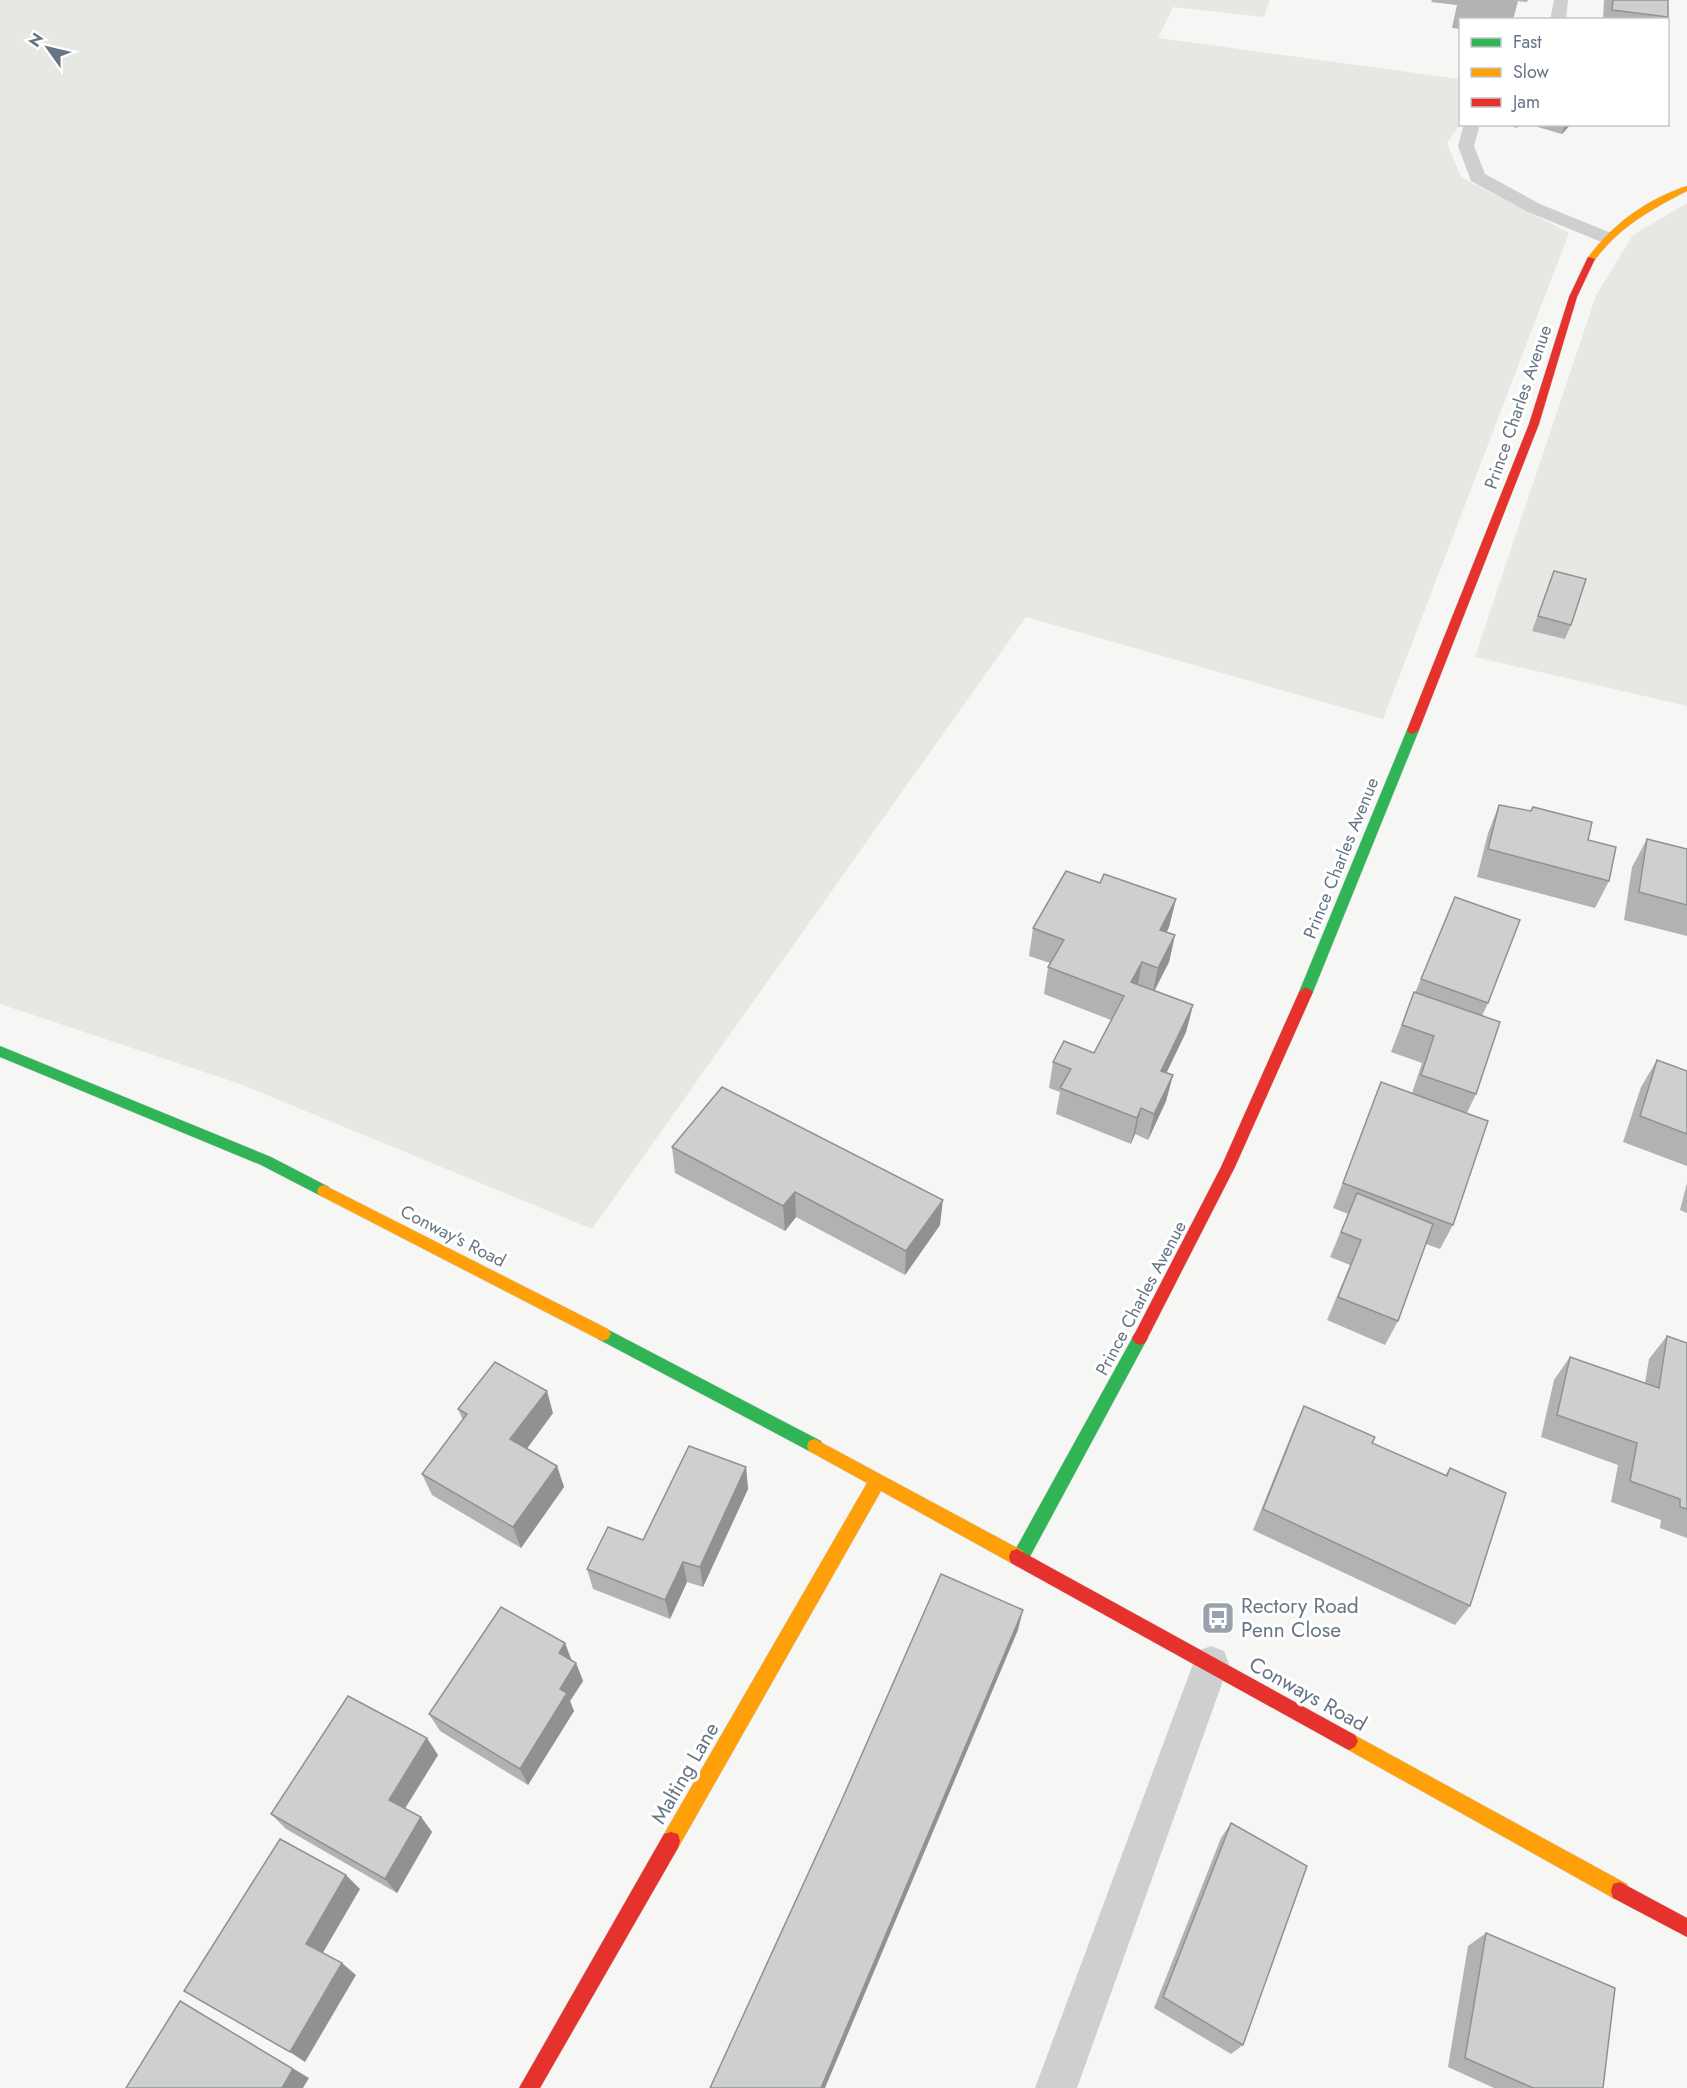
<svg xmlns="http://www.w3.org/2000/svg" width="1687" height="2088" viewBox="0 0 1687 2088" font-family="Jost,sans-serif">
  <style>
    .green { fill: #e6e9e3 }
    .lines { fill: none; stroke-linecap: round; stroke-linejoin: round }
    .fast-casing { stroke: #d2d3d4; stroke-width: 1 }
    .slow-casing { stroke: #d2d3d4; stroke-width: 1 }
    .jam-casing { stroke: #d2d3d4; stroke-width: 1 }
    .lane { fill: #cecfd0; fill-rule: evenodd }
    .fast { fill: #30b455; fill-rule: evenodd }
    .slow { fill: #ff9f0a; fill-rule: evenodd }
    .jam { fill: #e5322d; fill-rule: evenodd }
    .wall { fill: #b1b3b3 }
    .shaded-wall { fill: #909292 }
    .building { fill: #ced0d0; stroke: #909292; stroke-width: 1.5 }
    .labels { text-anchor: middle; stroke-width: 6; stroke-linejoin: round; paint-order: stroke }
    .street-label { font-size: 18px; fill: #667585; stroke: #fff }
    .near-poi-label { font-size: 21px; fill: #667585; stroke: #fff; text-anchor: start }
    .near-street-label { font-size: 21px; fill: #667585; stroke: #fff }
  </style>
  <rect width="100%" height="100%" fill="#f6f6f5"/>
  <g class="green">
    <path d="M 0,0 L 1270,0 L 1264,17 L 1173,7 L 1158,38 L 1460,79 L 1460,124 L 1447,143 L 1461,177 L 1569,233 L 1383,719 L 1026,617 L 592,1229 L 240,1084 L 0,1004 Z"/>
    <path d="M 1687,203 L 1687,706 L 1475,657 L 1596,295 L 1633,235 Z"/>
  </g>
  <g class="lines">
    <g class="fast-casing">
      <g id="fast">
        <path d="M 1413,726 L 1419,730 L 1313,992 L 1306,997 L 1301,996 L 1299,992 L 1407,730 Z"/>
        <path d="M 0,1046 L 271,1157 L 329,1187 L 331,1191 L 329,1195 L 324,1197 L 319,1195 L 261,1165 L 0,1057 Z"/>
        <path d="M 603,1327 L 821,1441 L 823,1446 L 821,1451 L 815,1453 L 809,1451 L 598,1339 L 595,1334 L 598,1329 Z"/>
        <path d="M 1140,1331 L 1145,1333 L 1148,1338 L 1145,1343 L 1026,1564 L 1020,1566 L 1014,1564 L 1012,1558 L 1014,1552 L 1135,1333 Z"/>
      </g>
    </g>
    <g class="slow-casing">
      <g id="slow">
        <path d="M 1687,186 L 1687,191 C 1650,210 1619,227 1594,261 L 1588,261 L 1587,259 C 1611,225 1647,199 1687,186 Z"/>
        <path d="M 324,1185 L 608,1329 L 611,1334 L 608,1339 L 603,1341 L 598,1339 L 319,1195 L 317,1191 L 319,1187 Z"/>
        <path d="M 815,1439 L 1023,1551 L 1025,1557 L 1023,1563 L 1017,1565 L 1011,1563 L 881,1491 L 678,1848 L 671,1850 L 664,1848 L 662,1841 L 664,1834 L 867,1483 L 809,1451 L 807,1446 L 809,1441 Z"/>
        <path d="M 1349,1732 L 1627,1884 L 1629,1891 L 1627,1898 L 1620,1900 L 1613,1898 L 1343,1747 L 1340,1741 L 1343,1735 Z"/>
      </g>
    </g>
    <g class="jam-casing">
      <g id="jam">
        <path d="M 1588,257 L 1595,259 L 1577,297 L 1539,424 L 1419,730 L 1413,734 L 1409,733 L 1407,730 L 1529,424 L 1569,297 Z"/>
        <path d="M 1306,987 L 1313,992 L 1235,1167 L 1145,1343 L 1140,1345 L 1135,1343 L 1132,1338 L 1135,1333 L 1221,1167 L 1299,992 Z"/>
        <path d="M 1017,1549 L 1355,1735 L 1358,1741 L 1355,1747 L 1349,1750 L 1343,1747 L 1011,1563 L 1009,1557 L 1011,1551 Z"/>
        <path d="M 671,1832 L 678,1834 L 680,1841 L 678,1848 L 540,2088 L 519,2088 L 664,1834 Z"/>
        <path d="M 1620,1882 L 1687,1918 L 1687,1937 L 1613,1898 L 1611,1891 L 1613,1884 Z"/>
      </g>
    </g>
    <g class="lane">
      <path d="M 1554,0 L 1568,0 L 1566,20 L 1550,20 Z"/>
      <path d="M 1464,124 L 1480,124 L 1474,146 L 1485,174 L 1540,204 L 1611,233 L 1614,237 L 1611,241 L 1599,241 L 1528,212 L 1471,181 L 1458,146 Z"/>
      <path d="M 1211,1646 L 1224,1651 L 1229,1664 L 1077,2088 L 1035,2088 L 1193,1664 L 1198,1651 Z"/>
    </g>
    <use href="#fast" class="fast"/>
    <use href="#slow" class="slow"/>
    <use href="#jam" class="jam"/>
  </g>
  <g class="wall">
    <path d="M 1432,0 L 1528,0 L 1527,2 L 1518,1 L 1513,20 L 1461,20 L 1461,29 L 1452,28 L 1457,5 L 1431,2 Z"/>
    <path d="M 1604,0 L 1668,0 L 1668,17 L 1667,20 L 1603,20 Z"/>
    <path d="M 1505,124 L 1521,124 L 1517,128 Z"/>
    <path d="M 1527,124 L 1571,124 L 1562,134 Z"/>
    <path d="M 1554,571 L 1571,625 L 1565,639 L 1532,631 Z"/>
    <path d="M 1499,805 L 1588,840 L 1609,881 L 1595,908 L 1477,877 L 1488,833 Z"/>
    <path d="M 1647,839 L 1687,849 L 1687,936 L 1624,920 L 1632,867 Z"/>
    <path d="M 1100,883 L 1176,899 L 1169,927 L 1167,932 L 1175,935 L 1169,962 L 1155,990 L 1193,1005 L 1186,1032 L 1166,1073 L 1173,1075 L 1166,1101 L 1148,1140 L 1135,1134 L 1131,1144 L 1056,1114 L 1060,1092 L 1049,1088 L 1053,1062 L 1094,1053 L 1111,1020 L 1044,994 L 1048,967 L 1050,963 L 1029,956 L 1033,928 Z"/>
    <path d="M 1455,897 L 1488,1003 L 1482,1016 L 1476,1094 L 1467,1113 L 1453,1225 L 1440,1249 L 1426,1244 L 1398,1321 L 1385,1345 L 1327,1320 L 1350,1265 L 1330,1257 L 1348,1214 L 1333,1208 L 1381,1082 L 1412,1093 L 1422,1063 L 1391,1052 L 1414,992 L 1415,993 Z"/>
    <path d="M 1657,1060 L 1687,1071 L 1687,1166 L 1623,1142 L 1641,1087 Z"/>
    <path d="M 672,1147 L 940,1225 L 905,1275 L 796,1217 L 785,1231 L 675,1173 Z"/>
    <path d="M 1687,1183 L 1687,1213 L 1680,1210 Z"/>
    <path d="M 1667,1336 L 1687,1343 L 1687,1538 L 1660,1528 L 1661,1520 L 1611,1502 L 1618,1465 L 1541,1437 L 1554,1380 L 1570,1357 L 1645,1383 L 1649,1359 Z"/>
    <path d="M 1304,1406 L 1372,1443 L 1445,1475 L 1450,1468 L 1470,1606 L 1455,1625 L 1253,1530 L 1294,1428 Z"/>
    <path d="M 458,1409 L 553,1413 L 527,1448 L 557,1466 L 564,1487 L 521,1548 L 432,1495 L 422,1474 L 463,1420 Z"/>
    <path d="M 746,1467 L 748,1489 L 703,1587 L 687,1582 L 670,1619 L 593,1589 L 587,1569 L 643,1540 Z"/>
    <path d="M 565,1643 L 572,1661 L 576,1663 L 583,1681 L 570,1701 L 574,1711 L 528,1785 L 440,1731 L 429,1714 Z"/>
    <path d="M 438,1755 L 405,1808 L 421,1817 L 432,1832 L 397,1893 L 286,1829 L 271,1814 Z"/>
    <path d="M 1231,1823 L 1243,2045 L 1231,2054 L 1154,2008 L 1221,1838 Z"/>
    <path d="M 1486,1933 L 1603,2088 L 1494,2088 L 1448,2067 L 1468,1946 Z"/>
  </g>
  <g class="shaded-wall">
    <path d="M 1565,124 L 1571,124 L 1562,134 Z"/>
    <path d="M 1176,899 L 1169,927 L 1154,957 L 1160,930 Z"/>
    <path d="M 1175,935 L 1169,962 L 1152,995 L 1158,968 Z"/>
    <path d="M 1142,962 L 1137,989 L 1131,982 Z"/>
    <path d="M 1193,1005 L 1186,1032 L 1155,1097 L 1161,1071 Z"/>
    <path d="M 1173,1075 L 1166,1101 L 1148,1140 L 1154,1114 Z"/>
    <path d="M 1141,1108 L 1135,1134 L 1131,1144 L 1137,1118 Z"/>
    <path d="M 795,1192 L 796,1217 L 785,1231 L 783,1206 Z"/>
    <path d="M 943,1200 L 940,1225 L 905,1275 L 906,1251 Z"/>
    <path d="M 547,1391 L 553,1413 L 518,1461 L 510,1439 Z"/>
    <path d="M 557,1466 L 564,1487 L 521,1548 L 513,1527 Z"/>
    <path d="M 746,1467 L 748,1489 L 703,1587 L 700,1567 Z"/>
    <path d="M 683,1562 L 687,1582 L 670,1619 L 665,1600 Z"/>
    <path d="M 1023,1610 L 1018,1630 L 825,2088 L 821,2088 Z"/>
    <path d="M 565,1643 L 572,1662 L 559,1653 Z"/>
    <path d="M 576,1663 L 583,1681 L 570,1701 L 574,1711 L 528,1785 L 520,1769 L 560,1689 Z"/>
    <path d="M 427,1738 L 438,1755 L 401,1815 L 389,1800 Z"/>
    <path d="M 421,1817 L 432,1832 L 397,1893 L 385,1879 Z"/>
    <path d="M 346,1875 L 360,1889 L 321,1956 L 306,1944 Z"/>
    <path d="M 342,1963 L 356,1975 L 305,2062 L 290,2052 Z"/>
    <path d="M 180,2001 L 309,2078 L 303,2088 L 282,2088 Z"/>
  </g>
  <g class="building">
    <path d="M 1613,0 L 1668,0 L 1668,17 L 1612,10 Z"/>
    <path d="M 1554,571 L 1586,579 L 1571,625 L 1538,616 Z"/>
    <path d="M 1499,805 L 1531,811 L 1533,807 L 1592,822 L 1588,840 L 1616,847 L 1609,881 L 1488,849 Z"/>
    <path d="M 1647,839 L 1687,849 L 1687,905 L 1639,892 Z"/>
    <path d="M 1066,871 L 1100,883 L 1104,874 L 1176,899 L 1160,930 L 1175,935 L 1158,968 L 1142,962 L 1131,982 L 1193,1005 L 1161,1071 L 1173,1075 L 1154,1114 L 1141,1108 L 1137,1118 L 1060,1088 L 1071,1069 L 1053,1062 L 1064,1041 L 1094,1053 L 1124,996 L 1048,967 L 1064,940 L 1033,928 Z"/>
    <path d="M 1455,897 L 1520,920 L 1488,1003 L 1421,979 Z"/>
    <path d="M 1414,992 L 1500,1022 L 1476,1094 L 1421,1075 L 1434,1036 L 1402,1025 Z"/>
    <path d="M 1657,1060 L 1687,1071 L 1687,1134 L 1640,1116 Z"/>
    <path d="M 1381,1082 L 1488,1121 L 1453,1225 L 1343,1183 Z"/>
    <path d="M 722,1087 L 943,1200 L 906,1251 L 795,1192 L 783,1206 L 672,1147 Z"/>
    <path d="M 1357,1193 L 1433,1224 L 1398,1321 L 1338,1297 L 1361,1240 L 1341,1232 Z"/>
    <path d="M 1667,1336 L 1687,1343 L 1687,1509 L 1680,1507 L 1680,1499 L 1630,1481 L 1637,1443 L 1557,1415 L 1570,1357 L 1659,1388 Z"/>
    <path d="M 495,1362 L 547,1391 L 510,1439 L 557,1466 L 513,1527 L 422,1474 L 467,1414 L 458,1409 Z"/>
    <path d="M 1304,1406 L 1375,1437 L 1372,1443 L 1447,1476 L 1450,1468 L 1506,1493 L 1470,1606 L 1263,1509 Z"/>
    <path d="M 689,1446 L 746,1467 L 700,1567 L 683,1562 L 665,1600 L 587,1569 L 608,1527 L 643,1540 Z"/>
    <path d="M 941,1574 L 1023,1610 L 821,2088 L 710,2088 L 840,1804 Z"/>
    <path d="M 501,1607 L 565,1643 L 559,1653 L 576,1663 L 560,1689 L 567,1693 L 520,1769 L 429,1714 Z"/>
    <path d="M 348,1696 L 427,1738 L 389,1800 L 421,1817 L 385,1879 L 271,1814 Z"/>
    <path d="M 1231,1823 L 1307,1866 L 1243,2045 L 1163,1997 Z"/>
    <path d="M 280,1839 L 346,1875 L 306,1944 L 342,1963 L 290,2052 L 184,1991 Z"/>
    <path d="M 1486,1933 L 1615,1988 L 1603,2088 L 1533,2088 L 1465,2058 Z"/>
    <path d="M 180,2001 L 293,2069 L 282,2088 L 126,2088 Z"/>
  </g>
  <defs>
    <g id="bus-square" transform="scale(1.725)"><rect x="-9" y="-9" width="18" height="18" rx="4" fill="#98a2ac" stroke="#fff"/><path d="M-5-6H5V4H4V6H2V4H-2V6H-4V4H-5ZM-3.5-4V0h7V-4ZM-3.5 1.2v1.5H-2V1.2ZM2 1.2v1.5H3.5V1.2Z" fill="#fff"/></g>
  </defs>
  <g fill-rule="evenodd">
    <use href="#bus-square" x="1218" y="1618"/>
  </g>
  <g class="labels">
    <g class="street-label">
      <text transform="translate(1518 407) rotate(-71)" y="6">Prince Charles Avenue</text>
      <text transform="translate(1341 858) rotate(-68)" y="6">Prince Charles Avenue</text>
      <text transform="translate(453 1236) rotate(27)" y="6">Conway's Road</text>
      <text transform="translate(1141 1298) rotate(-62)" y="6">Prince Charles Avenue</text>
    </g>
    <g class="near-poi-label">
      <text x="1241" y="1613">Rectory Road<tspan x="1241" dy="24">Penn Close</tspan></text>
    </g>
    <g class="near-street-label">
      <text transform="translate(1308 1694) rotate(29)" y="7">Conways Road</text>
      <text transform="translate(685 1773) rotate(-60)" y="7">Malting Lane</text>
    </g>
  </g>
  <rect x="1459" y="18" width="210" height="108" fill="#ffffff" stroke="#c2c8ce" stroke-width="1.5"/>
  <rect x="1471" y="38" width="30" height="9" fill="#30b455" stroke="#c2c8ce" stroke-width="1.5"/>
  <text x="1513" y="48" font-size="18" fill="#667585">Fast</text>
  <rect x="1471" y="68" width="30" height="9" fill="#ff9f0a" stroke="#c2c8ce" stroke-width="1.5"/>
  <text x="1513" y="78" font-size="18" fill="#667585">Slow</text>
  <rect x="1471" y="98" width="30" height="9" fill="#e5322d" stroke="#c2c8ce" stroke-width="1.5"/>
  <text x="1513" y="108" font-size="18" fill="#667585">Jam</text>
  <g transform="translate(48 48) rotate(304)" stroke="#ffffff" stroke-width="4.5" paint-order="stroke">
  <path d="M0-4.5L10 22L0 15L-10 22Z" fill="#667585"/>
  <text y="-9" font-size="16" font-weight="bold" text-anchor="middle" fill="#667585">N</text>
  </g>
</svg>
